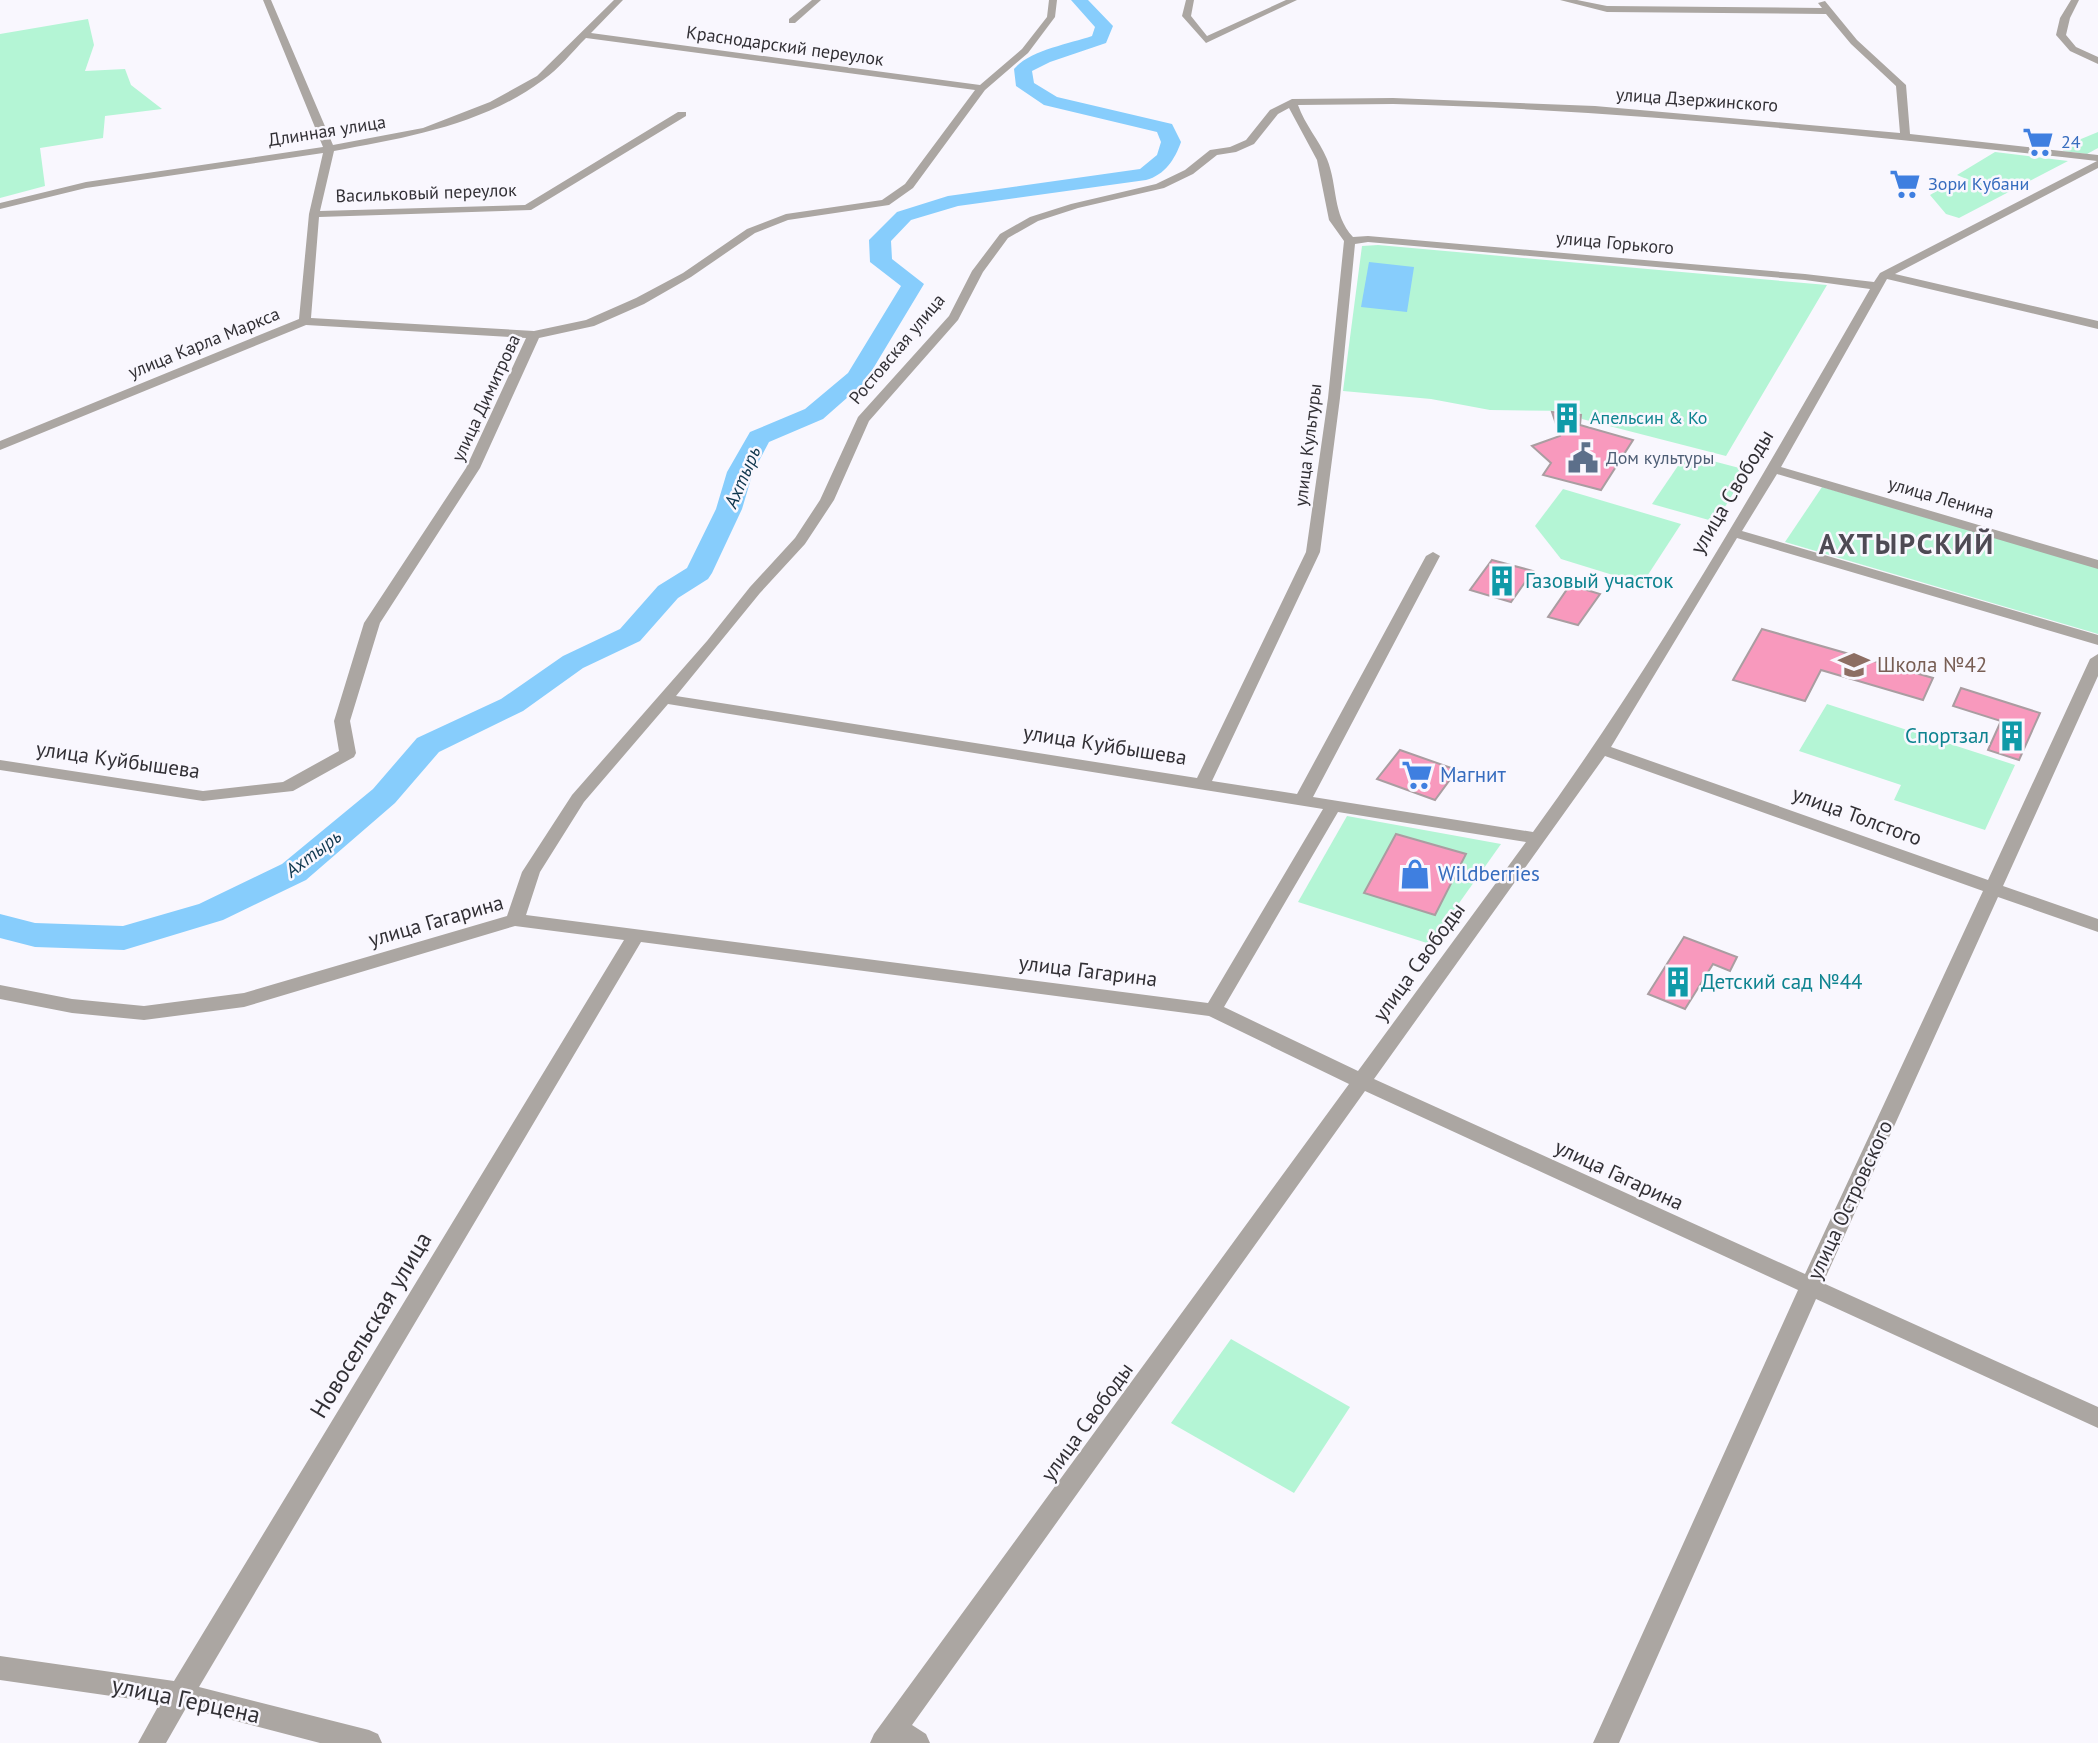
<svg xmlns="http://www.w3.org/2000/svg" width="2098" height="1743" viewBox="0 0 2098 1743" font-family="'PT Sans',sans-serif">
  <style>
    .green { fill: #b4f5d5 }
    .water { fill: #87cdfc }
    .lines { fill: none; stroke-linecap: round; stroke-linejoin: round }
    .river { fill: #87cdfc; fill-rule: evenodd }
    .building { fill: #f899bd; stroke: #aa9da1; stroke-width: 2 }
    .minor { fill: #aba6a2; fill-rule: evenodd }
    .labels { text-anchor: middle; stroke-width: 5; stroke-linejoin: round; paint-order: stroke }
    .far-street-label { font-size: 18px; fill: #323035; stroke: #f9f7fe }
    .far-shop-label { font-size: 18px; fill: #366cbe; stroke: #f9f7fe; text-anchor: start }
    .far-culture-label { font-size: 18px; fill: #0d838f; stroke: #f9f7fe; text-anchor: start }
    .far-service-label { font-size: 18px; fill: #4e5e75; stroke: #f9f7fe; text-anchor: start }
    .far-water-label { font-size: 19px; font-style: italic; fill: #0f374e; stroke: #f9f7fe }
    .street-label { font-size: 21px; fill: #323035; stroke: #f9f7fe }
    .culture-label { font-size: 21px; fill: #0d838f; stroke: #f9f7fe; text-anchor: start }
    .education-label { font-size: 21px; fill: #785e54; stroke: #f9f7fe; text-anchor: start }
    .shop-label { font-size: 21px; fill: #366cbe; stroke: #f9f7fe; text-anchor: start }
    .near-street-label { font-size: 24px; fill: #323035; stroke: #f9f7fe }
    .district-label { font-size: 28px; font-weight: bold; letter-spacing: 2px; fill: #4e4a54; stroke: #f9f7fe }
  </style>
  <rect width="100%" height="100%" fill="#f9f7fe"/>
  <g class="green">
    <path d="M 88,19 L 94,45 L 85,71 L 125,69 L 131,85 L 162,109 L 105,116 L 103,138 L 40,148 L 45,186 L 0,198 L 0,34 Z"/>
    <path d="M 2098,132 L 2098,148 L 2087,154 L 2063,151 L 2064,146 Z"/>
    <path d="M 1995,152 L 2068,161 L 1959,218 L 1946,214 L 1930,195 L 1952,182 L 1960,185 L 1969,180 L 1957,175 Z"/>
    <path d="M 1378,245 L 1827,285 L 1726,456 L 1582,419 L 1580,411 L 1490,410 L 1431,399 L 1343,391 L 1362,246 Z"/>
    <path d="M 1686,454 L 1747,470 L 1716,522 L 1652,504 Z"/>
    <path d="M 1822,487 L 2098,567 L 2098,634 L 1785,542 Z"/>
    <path d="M 1563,489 L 1681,524 L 1642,584 L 1561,559 L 1535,526 Z"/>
    <path d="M 1827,704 L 2015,765 L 1985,830 L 1894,800 L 1901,785 L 1799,751 Z"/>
    <path d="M 1347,816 L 1501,844 L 1430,944 L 1298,902 Z"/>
    <path d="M 1231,1339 L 1350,1407 L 1294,1493 L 1171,1423 Z"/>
  </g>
  <path class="water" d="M 1369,262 L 1414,267 L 1407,312 L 1361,307 Z"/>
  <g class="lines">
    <path class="river" d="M 1071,0 L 1088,0 L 1113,26 L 1106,43 L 1050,62 L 1032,71 L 1034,83 L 1057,97 L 1172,124 L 1181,142 C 1175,159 1165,175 1146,180 L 958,206 L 911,220 L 891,241 L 892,259 L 924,284 L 865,382 L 823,419 L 769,442 L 753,472 L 742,509 L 712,573 L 708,579 L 678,598 L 640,641 L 583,668 L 523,711 L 439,752 L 395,803 L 306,880 L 223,920 L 124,950 L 35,947 L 0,938 L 0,914 L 35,923 L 123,926 L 199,904 L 282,864 L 373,789 L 417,738 L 501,699 L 563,656 L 620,629 L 658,586 L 687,568 L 716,509 L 727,472 L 750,432 L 805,409 L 848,373 L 901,286 L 870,262 L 869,240 L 897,212 L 948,196 L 1140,169 L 1157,155 L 1161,142 L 1157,132 L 1044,105 L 1016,86 L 1014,69 C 1030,50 1069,44 1092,36 L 1095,27 Z"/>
  </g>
  <g class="building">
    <path d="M 1552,412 L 1581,415 L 1580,425 L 1633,440 L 1601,490 L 1543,475 L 1551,463 L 1532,446 L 1560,436 Z"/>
    <path d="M 1492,560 L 1533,571 L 1511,602 L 1470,590 Z"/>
    <path d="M 1570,585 L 1600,594 L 1578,625 L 1548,617 Z"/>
    <path d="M 1762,629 L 1933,678 L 1923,700 L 1821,670 L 1805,701 L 1733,680 Z"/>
    <path d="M 1961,688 L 2040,713 L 2019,760 L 1988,750 L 2001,721 L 1953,706 Z"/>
    <path d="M 1400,750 L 1457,770 L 1435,800 L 1377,779 Z"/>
    <path d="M 1396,834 L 1466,854 L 1435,915 L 1364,893 Z"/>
    <path d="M 1684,937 L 1737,957 L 1730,971 L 1713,964 L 1685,1009 L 1648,994 Z"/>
  </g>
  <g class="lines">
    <g class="minor">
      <path d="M 263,0 L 271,0 L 333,145 L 423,128 L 490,102 L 537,76 L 614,0 L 623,0 L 591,33 L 980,85 L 1022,49 L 1047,17 L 1049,0 L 1057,0 L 1055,17 L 1028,53 L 985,90 L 913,188 L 889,205 L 788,220 L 755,233 L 691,277 L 644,304 L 594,326 L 539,338 L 480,468 L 380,623 L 350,721 L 356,753 L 354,757 L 293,791 L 203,801 L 0,770 L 0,760 L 203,791 L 283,782 L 339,751 L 334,721 L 364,623 L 466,468 L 526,338 L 306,325 L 0,450 L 0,441 L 299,319 L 309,214 L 323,153 L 86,188 L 0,209 L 0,203 L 86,182 L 323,147 ZM 586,38 L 975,90 L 905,184 L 882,200 L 786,214 L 747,229 L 683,273 L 636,298 L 586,320 L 534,331 L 311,318 L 319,217 L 531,210 L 686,116 L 686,112 L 678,112 L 525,205 L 320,211 L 334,151 C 405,138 483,125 543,80 C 559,69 572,52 586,38 Z"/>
      <path d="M 812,0 L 821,0 L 795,23 L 789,23 L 789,19 Z"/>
      <path d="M 1186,0 L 1194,0 L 1191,16 L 1207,36 L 1286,0 L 1297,0 L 1206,43 L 1182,16 Z"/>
      <path d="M 1560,0 L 1577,0 L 1607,6 L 1822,8 L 1818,3 L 1825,1 L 1857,40 L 1906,85 L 1910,134 L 2098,155 L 2098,168 L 1895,274 L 2098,321 L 2098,329 L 1887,279 L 1781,467 L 2098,560 L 2098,569 L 1777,474 L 1742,531 L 2098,635 L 2098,645 L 1737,538 L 1611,747 L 1988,880 L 2090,659 L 2098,654 L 2098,676 L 2003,886 L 2098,919 L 2098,932 L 1998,897 L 1823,1283 L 2098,1407 L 2098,1428 L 1816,1299 L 1619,1743 L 1593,1743 L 1798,1290 L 1365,1091 L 912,1725 L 926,1734 L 930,1743 L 870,1743 L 874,1734 L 1349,1084 L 1209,1016 L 641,942 L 199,1687 L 369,1730 L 378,1734 L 382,1743 L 320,1743 L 186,1708 L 166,1743 L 138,1743 L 160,1703 L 0,1680 L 0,1656 L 174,1681 L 624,940 L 515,926 L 244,1007 L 144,1020 L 72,1013 L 0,999 L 0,985 L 72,999 L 144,1006 L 244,993 L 507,916 L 522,872 L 572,795 L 707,641 L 750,587 L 795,538 L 820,500 L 858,417 L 949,316 L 972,271 L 1000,234 L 1030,217 L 1071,204 L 1156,184 L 1185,170 L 1210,150 L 1230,147 L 1246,140 L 1270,110 L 1292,99 L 1393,98 L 1595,106 L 1900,133 L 1896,86 L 1851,44 L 1826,14 L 1607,12 ZM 1393,104 C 1629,110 1863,135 2097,161 L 1880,273 L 1874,282 L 1805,274 L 1368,236 L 1353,237 C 1332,214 1338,186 1327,159 C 1319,140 1305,125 1298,105 ZM 1289,108 L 1317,160 L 1329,220 L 1344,241 L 1328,398 L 1306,552 L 1197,778 L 676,696 L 760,593 L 805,544 L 834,500 L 869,421 L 958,320 L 983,272 L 1008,238 L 1038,221 L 1078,208 L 1164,188 L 1193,174 L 1217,155 L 1236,152 L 1254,144 L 1278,114 ZM 1368,242 L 1805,280 L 1870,289 C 1764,473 1658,660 1533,832 L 1313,797 L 1440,556 L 1433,552 L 1426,556 L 1297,794 L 1212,781 L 1320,552 L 1340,398 L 1355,244 ZM 668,704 L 1323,809 L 1208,1003 L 526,915 L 540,872 L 584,802 ZM 1605,756 L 1983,891 L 1805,1274 L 1374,1079 ZM 1338,812 L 1526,842 L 1358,1071 L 1224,1007 Z"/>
      <path d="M 2071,0 L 2079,0 L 2070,18 L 2066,35 L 2076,47 L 2098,57 L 2098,64 L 2070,51 L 2056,35 L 2060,18 Z"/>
    </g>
  </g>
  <defs>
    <g id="supermarket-bare" transform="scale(2.415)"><path d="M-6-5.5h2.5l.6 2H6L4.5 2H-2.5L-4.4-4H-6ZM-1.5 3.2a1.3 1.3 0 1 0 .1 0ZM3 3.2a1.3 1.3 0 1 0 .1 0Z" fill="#3f7fe0" stroke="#f9f7fe" stroke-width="2.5" paint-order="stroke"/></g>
    <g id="building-bare" transform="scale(2.415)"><path d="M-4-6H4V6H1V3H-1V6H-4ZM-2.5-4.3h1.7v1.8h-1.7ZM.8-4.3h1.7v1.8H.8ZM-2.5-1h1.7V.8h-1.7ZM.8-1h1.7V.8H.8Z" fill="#0f9aa8" stroke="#f9f7fe" stroke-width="2.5" paint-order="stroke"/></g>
    <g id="civic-bare" transform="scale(2.415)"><path d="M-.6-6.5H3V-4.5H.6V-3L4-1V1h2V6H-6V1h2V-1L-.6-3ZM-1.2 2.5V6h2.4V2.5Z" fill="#5c6f8a" stroke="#f9f7fe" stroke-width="2.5" paint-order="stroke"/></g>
    <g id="school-bare" transform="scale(2.415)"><path d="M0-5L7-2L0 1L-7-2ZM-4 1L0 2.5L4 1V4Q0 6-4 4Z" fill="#8d6e63" stroke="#f9f7fe" stroke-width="2.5" paint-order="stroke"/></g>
    <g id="shop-bare" transform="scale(2.415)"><path d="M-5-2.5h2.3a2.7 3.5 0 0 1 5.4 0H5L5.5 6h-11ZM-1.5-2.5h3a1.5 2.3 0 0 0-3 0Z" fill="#3f7fe0" stroke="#f9f7fe" stroke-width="2.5" paint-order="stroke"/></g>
  </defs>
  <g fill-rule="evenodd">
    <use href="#supermarket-bare" x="2038" y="142"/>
    <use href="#supermarket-bare" x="1905" y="184"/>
    <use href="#building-bare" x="1567" y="418"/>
    <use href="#civic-bare" x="1583" y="458"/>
    <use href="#building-bare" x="1502" y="581"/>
    <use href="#school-bare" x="1854" y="665"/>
    <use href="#building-bare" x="2012" y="736"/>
    <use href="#supermarket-bare" x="1417" y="775"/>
    <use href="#shop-bare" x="1415" y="874"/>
    <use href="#building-bare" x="1678" y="982"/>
  </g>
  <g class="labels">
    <g class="far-street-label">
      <text transform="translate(785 46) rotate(8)" y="6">Краснодарский переулок</text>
      <text transform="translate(1697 100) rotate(4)" y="6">улица Дзержинского</text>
      <text transform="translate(327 131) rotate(-9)" y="6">Длинная улица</text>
      <text transform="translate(426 193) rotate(-2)" y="6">Васильковый переулок</text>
      <text transform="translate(1615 243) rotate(5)" y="6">улица Горького</text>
      <text transform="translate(204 343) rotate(-22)" y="6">улица Карла Маркса</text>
      <text transform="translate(897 349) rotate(-50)" y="6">Ростовская улица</text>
      <text transform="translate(486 398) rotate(-65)" y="6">улица Димитрова</text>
      <text transform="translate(1308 445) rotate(-83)" y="6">улица Культуры</text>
      <text transform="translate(1941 498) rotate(16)" y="6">улица Ленина</text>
    </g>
    <g class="far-shop-label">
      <text x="2061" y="148">24</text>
      <text x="1928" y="190">Зори Кубани</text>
    </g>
    <g class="far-culture-label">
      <text x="1590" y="424">Апельсин &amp; Ко</text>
    </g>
    <g class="far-service-label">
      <text x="1606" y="464">Дом культуры</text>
    </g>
    <g class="far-water-label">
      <text transform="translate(742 477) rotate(-67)" y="7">Ахтырь</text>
      <text transform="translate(313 853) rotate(-37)" y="7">Ахтырь</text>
    </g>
    <g class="street-label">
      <text transform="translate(1732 492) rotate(-59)" y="7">улица Свободы</text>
      <text transform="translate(1105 745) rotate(9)" y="7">улица Куйбышева</text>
      <text transform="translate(118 760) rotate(8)" y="7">улица Куйбышева</text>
      <text transform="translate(1857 816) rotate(20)" y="7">улица Толстого</text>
      <text transform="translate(436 921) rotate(-16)" y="7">улица Гагарина</text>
      <text transform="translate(1419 962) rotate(-54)" y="7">улица Свободы</text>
      <text transform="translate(1088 971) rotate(7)" y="7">улица Гагарина</text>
      <text transform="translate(1619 1175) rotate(25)" y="7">улица Гагарина</text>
      <text transform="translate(1850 1200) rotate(-65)" y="7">улица Островского</text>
      <text transform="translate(1087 1422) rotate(-54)" y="7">улица Свободы</text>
    </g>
    <g class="culture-label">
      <text x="1525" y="588">Газовый участок</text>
      <text x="1989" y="743" text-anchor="end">Спортзал</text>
      <text x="1701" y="989">Детский сад №44</text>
    </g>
    <g class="education-label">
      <text x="1877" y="672">Школа №42</text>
    </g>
    <g class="shop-label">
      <text x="1440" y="782">Магнит</text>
      <text x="1438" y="881">Wildberries</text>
    </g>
    <g class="near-street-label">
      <text transform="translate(371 1325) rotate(-59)" y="8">Новосельская улица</text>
      <text transform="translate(186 1700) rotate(12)" y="8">улица Герцена</text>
    </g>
    <g class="district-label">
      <text x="1907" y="554">АХТЫРСКИЙ</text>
    </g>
  </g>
</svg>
